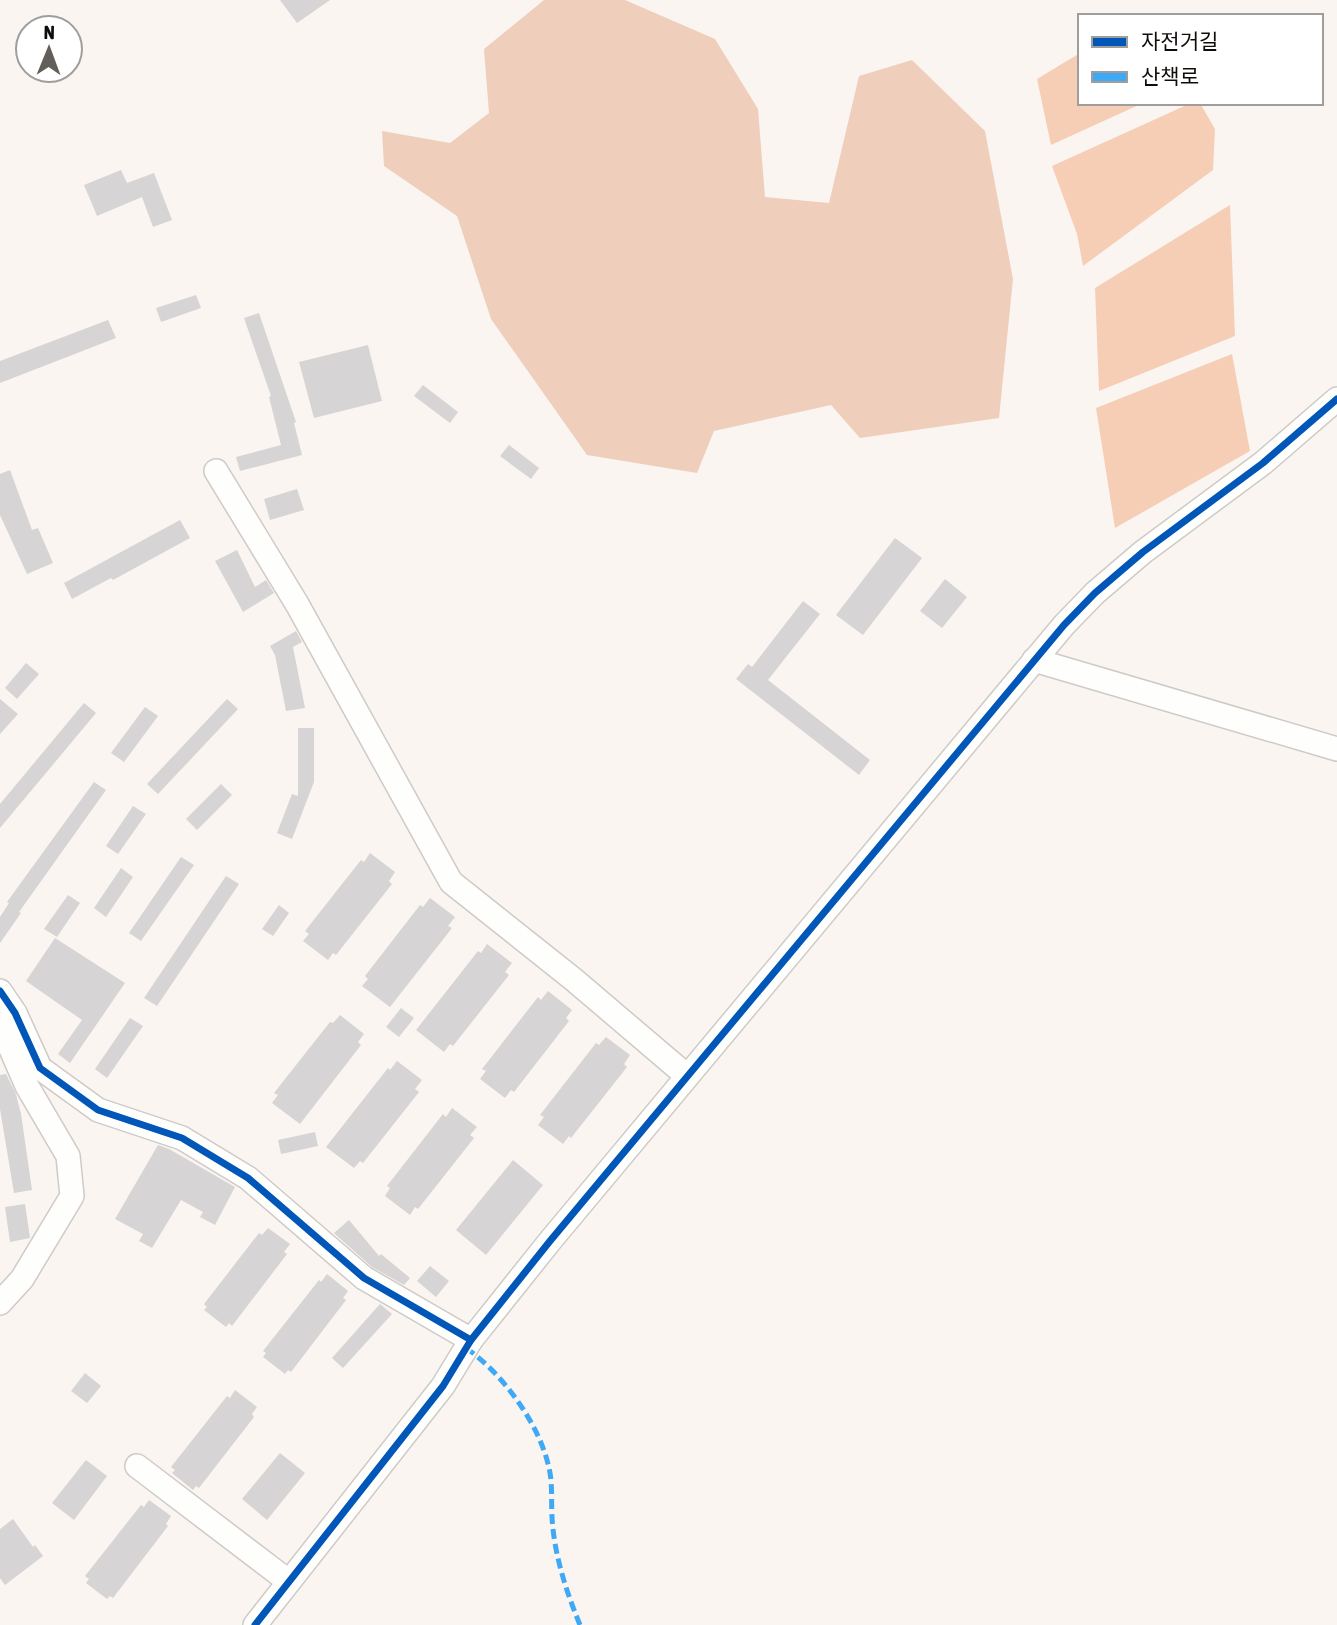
<svg xmlns="http://www.w3.org/2000/svg" width="1337" height="1625" viewBox="0 0 1337 1625" font-family="'Asap Condensed','Noto Sans KR',sans-serif">
  <style>
    .forest { fill: #efcebb }
    .water { fill: #f6ceb6 }
    .building { fill: #d6d4d4 }
    .lines { fill: none; stroke-linecap: round; stroke-linejoin: round }
    .minor-casing { stroke: #d0cac7; stroke-width: 26 }
    .minor { stroke: #fefefd; stroke-width: 23 }
    .quiet { stroke: #3fa9f5; stroke-width: 5; stroke-dasharray: 10 5; stroke-linecap: butt }
    .cycleway-casing { stroke: #fff; stroke-width: 11 }
    .cycleway { stroke: #0057b8; stroke-width: 7 }
  </style>
  <rect width="100%" height="100%" fill="#fbf5f1"/>
  <path class="forest" d="M 544,0 L 625,0 L 715,39 L 758,109 L 765,197 L 829,203 L 859,76 L 912,60 L 985,131 L 1013,279 L 999,418 L 860,438 L 831,405 L 714,431 L 697,473 L 587,455 L 491,319 L 457,216 L 384,166 L 382,131 L 450,143 L 489,113 L 484,49 Z"/>
  <g class="water">
    <path d="M 1080,53 L 1080,103 L 1143,103 L 1051,145 L 1037,79 Z"/>
    <path d="M 1191,103 L 1200,103 L 1215,129 L 1213,170 L 1083,266 L 1077,234 L 1052,166 Z"/>
    <path d="M 1230,205 L 1235,336 L 1099,391 L 1095,288 Z"/>
    <path d="M 1232,354 L 1250,451 L 1115,528 L 1096,408 Z"/>
  </g>
  <g class="building">
    <path d="M 280,0 L 330,0 L 297,23 Z"/>
    <path d="M 121,170 L 127,183 L 154,173 L 172,220 L 153,227 L 142,197 L 97,216 L 84,185 Z"/>
    <path d="M 196,295 L 201,308 L 161,322 L 156,308 Z"/>
    <path d="M 259,313 L 296,422 L 294,423 L 302,455 L 240,471 L 236,457 L 281,445 L 269,397 L 271,396 L 244,318 Z"/>
    <path d="M 108,320 L 116,338 L 0,383 L 0,361 Z"/>
    <path d="M 368,345 L 382,401 L 314,418 L 299,362 Z"/>
    <path d="M 423,385 L 458,412 L 450,423 L 414,396 Z"/>
    <path d="M 509,445 L 539,468 L 531,479 L 500,456 Z"/>
    <path d="M 10,470 L 32,530 L 38,528 L 53,563 L 27,574 L 0,515 L 0,474 Z"/>
    <path d="M 297,489 L 304,510 L 270,520 L 264,499 Z"/>
    <path d="M 180,520 L 190,538 L 113,580 L 111,578 L 72,599 L 64,583 Z"/>
    <path d="M 895,538 L 922,558 L 863,635 L 836,615 Z"/>
    <path d="M 237,550 L 255,587 L 266,580 L 274,593 L 243,612 L 215,561 Z"/>
    <path d="M 945,579 L 967,597 L 942,628 L 920,611 Z"/>
    <path d="M 803,601 L 820,614 L 768,680 L 870,760 L 859,775 L 736,679 L 748,664 L 752,667 Z"/>
    <path d="M 296,631 L 302,642 L 293,647 L 305,708 L 286,711 L 275,655 L 270,646 Z"/>
    <path d="M 26,663 L 39,674 L 17,699 L 5,688 Z"/>
    <path d="M 0,699 L 18,714 L 0,734 Z"/>
    <path d="M 227,699 L 238,709 L 158,794 L 147,784 Z"/>
    <path d="M 84,703 L 96,713 L 0,828 L 0,804 Z"/>
    <path d="M 145,707 L 158,716 L 124,762 L 111,753 Z"/>
    <path d="M 298,728 L 314,728 L 314,782 L 292,839 L 277,833 L 292,794 L 298,796 Z"/>
    <path d="M 94,782 L 106,790 L 19,912 L 21,913 L 0,943 L 0,917 L 9,903 L 7,902 Z"/>
    <path d="M 221,784 L 232,795 L 197,830 L 186,819 Z"/>
    <path d="M 133,806 L 146,814 L 118,854 L 106,846 Z"/>
    <path d="M 370,853 L 395,872 L 389,881 L 392,884 L 336,955 L 333,953 L 328,960 L 303,941 L 309,934 L 305,931 L 361,860 L 364,862 Z"/>
    <path d="M 181,857 L 194,865 L 141,941 L 129,933 Z"/>
    <path d="M 121,868 L 133,877 L 106,917 L 94,908 Z"/>
    <path d="M 226,876 L 239,884 L 157,1006 L 144,998 Z"/>
    <path d="M 68,895 L 80,903 L 57,937 L 44,929 Z"/>
    <path d="M 430,898 L 455,917 L 448,926 L 452,928 L 390,1007 L 362,986 L 368,979 L 365,976 L 420,905 L 423,907 Z"/>
    <path d="M 279,905 L 289,913 L 273,936 L 262,929 Z"/>
    <path d="M 55,938 L 125,983 L 70,1063 L 58,1054 L 82,1020 L 26,981 Z"/>
    <path d="M 487,944 L 512,963 L 505,972 L 509,975 L 453,1046 L 450,1044 L 444,1052 L 416,1030 L 478,951 L 481,953 Z"/>
    <path d="M 548,991 L 572,1010 L 566,1018 L 569,1021 L 514,1092 L 511,1090 L 505,1098 L 480,1079 L 486,1071 L 482,1069 L 538,997 L 541,1000 Z"/>
    <path d="M 401,1008 L 414,1018 L 399,1037 L 386,1027 Z"/>
    <path d="M 340,1015 L 364,1034 L 358,1042 L 361,1045 L 300,1124 L 272,1103 L 278,1095 L 274,1093 L 330,1022 L 333,1023 Z"/>
    <path d="M 130,1018 L 143,1026 L 107,1078 L 95,1069 Z"/>
    <path d="M 606,1037 L 630,1055 L 624,1064 L 627,1067 L 571,1138 L 569,1136 L 563,1144 L 538,1125 L 544,1117 L 540,1115 L 596,1043 L 599,1045 Z"/>
    <path d="M 397,1061 L 422,1080 L 415,1089 L 419,1092 L 363,1163 L 360,1161 L 354,1168 L 326,1147 L 388,1068 L 390,1070 Z"/>
    <path d="M 6,1074 L 16,1094 L 21,1114 L 32,1190 L 14,1193 L 0,1109 L 0,1075 Z"/>
    <path d="M 452,1108 L 477,1127 L 470,1135 L 474,1138 L 418,1209 L 415,1207 L 410,1215 L 385,1196 L 390,1188 L 387,1186 L 443,1114 L 446,1117 Z"/>
    <path d="M 315,1132 L 318,1146 L 281,1154 L 278,1140 Z"/>
    <path d="M 158,1145 L 169,1149 L 235,1187 L 215,1225 L 200,1217 L 203,1212 L 181,1200 L 152,1248 L 139,1241 L 143,1234 L 115,1219 Z"/>
    <path d="M 513,1160 L 543,1185 L 486,1255 L 456,1230 Z"/>
    <path d="M 25,1204 L 30,1238 L 10,1242 L 5,1207 Z"/>
    <path d="M 349,1220 L 379,1256 L 381,1254 L 410,1278 L 404,1285 L 372,1267 L 336,1235 L 334,1233 Z"/>
    <path d="M 268,1228 L 290,1244 L 284,1252 L 287,1254 L 232,1326 L 229,1323 L 226,1327 L 204,1310 L 207,1307 L 204,1304 L 259,1233 L 262,1235 Z"/>
    <path d="M 430,1266 L 449,1281 L 436,1297 L 417,1281 Z"/>
    <path d="M 327,1274 L 348,1291 L 343,1298 L 346,1300 L 291,1372 L 288,1370 L 285,1374 L 263,1357 L 266,1353 L 263,1351 L 319,1280 L 321,1282 Z"/>
    <path d="M 380,1304 L 392,1314 L 343,1368 L 332,1358 Z"/>
    <path d="M 85,1373 L 101,1386 L 87,1403 L 71,1391 Z"/>
    <path d="M 235,1390 L 257,1407 L 252,1414 L 254,1417 L 199,1488 L 196,1486 L 193,1490 L 172,1473 L 175,1470 L 171,1467 L 227,1396 L 230,1398 Z"/>
    <path d="M 280,1453 L 305,1473 L 267,1520 L 242,1499 Z"/>
    <path d="M 86,1460 L 107,1476 L 74,1520 L 52,1503 Z"/>
    <path d="M 149,1500 L 171,1516 L 166,1524 L 168,1526 L 113,1598 L 110,1596 L 107,1599 L 86,1583 L 89,1579 L 85,1576 L 141,1505 L 144,1507 Z"/>
    <path d="M 13,1519 L 33,1547 L 35,1545 L 43,1556 L 5,1585 L 0,1578 L 0,1529 Z"/>
  </g>
  <g class="lines">
    <g class="minor-casing">
      <g id="minor">
        <path d="M 216,471 L 297,604 L 451,882 L 573,979 L 687,1076"/>
        <path d="M 1034,660 L 1337,749"/>
        <path d="M 0,991 L 15,1013 L 40,1068 L 98,1110 L 182,1138 L 248,1178 L 364,1278 L 471,1340"/>
        <path d="M 0,1024 L 27,1086 L 68,1156 L 72,1196 L 22,1279 L 0,1303"/>
        <path d="M 137,1466 L 288,1581"/>
        <path d="M 255,1625 L 443,1386 L 471,1340 L 550,1241 L 1064,625 L 1095,593 L 1143,552 L 1263,463 L 1337,399"/>
      </g>
    </g>
    <use href="#minor" class="minor"/>
    <path class="quiet" d="M 466,1348 C 501,1372 538,1422 548,1464 C 553,1481 551,1499 552,1517 C 554,1554 566,1591 580,1625"/>
    <g class="cycleway-casing">
      <g id="cycleway">
        <path d="M 0,991 L 15,1013 L 40,1068 L 98,1110 L 182,1138 L 248,1178 L 364,1278 L 471,1340"/>
        <path d="M 255,1625 L 443,1386 L 471,1340 L 550,1241 L 1064,625 L 1095,593 L 1143,552 L 1263,463 L 1337,399"/>
      </g>
    </g>
    <use href="#cycleway" class="cycleway"/>
  </g>
  <rect x="1078" y="14" width="245" height="91" fill="#ffffff" stroke="#9f9e9d" stroke-width="2"/>
  <rect x="1092" y="37" width="35" height="10" fill="#0057b8" stroke="#9f9e9d" stroke-width="2"/>
  <text x="1141" y="49" font-size="21" fill="#100c09">자전거길</text>
  <rect x="1092" y="72" width="35" height="10" fill="#3fa9f5" stroke="#9f9e9d" stroke-width="2"/>
  <text x="1141" y="84" font-size="21" fill="#100c09">산책로</text>
  <g transform="translate(49 49) rotate(1)"><circle r="33" fill="#ffffff" stroke="#9f9e9d" stroke-width="2"/>
  <path d="M0-5L12 26L0 18L-12 26Z" fill="#625e5a"/>
  <text y="-10" font-size="19" font-weight="bold" text-anchor="middle" fill="#100c09">N</text>
  </g>
</svg>
